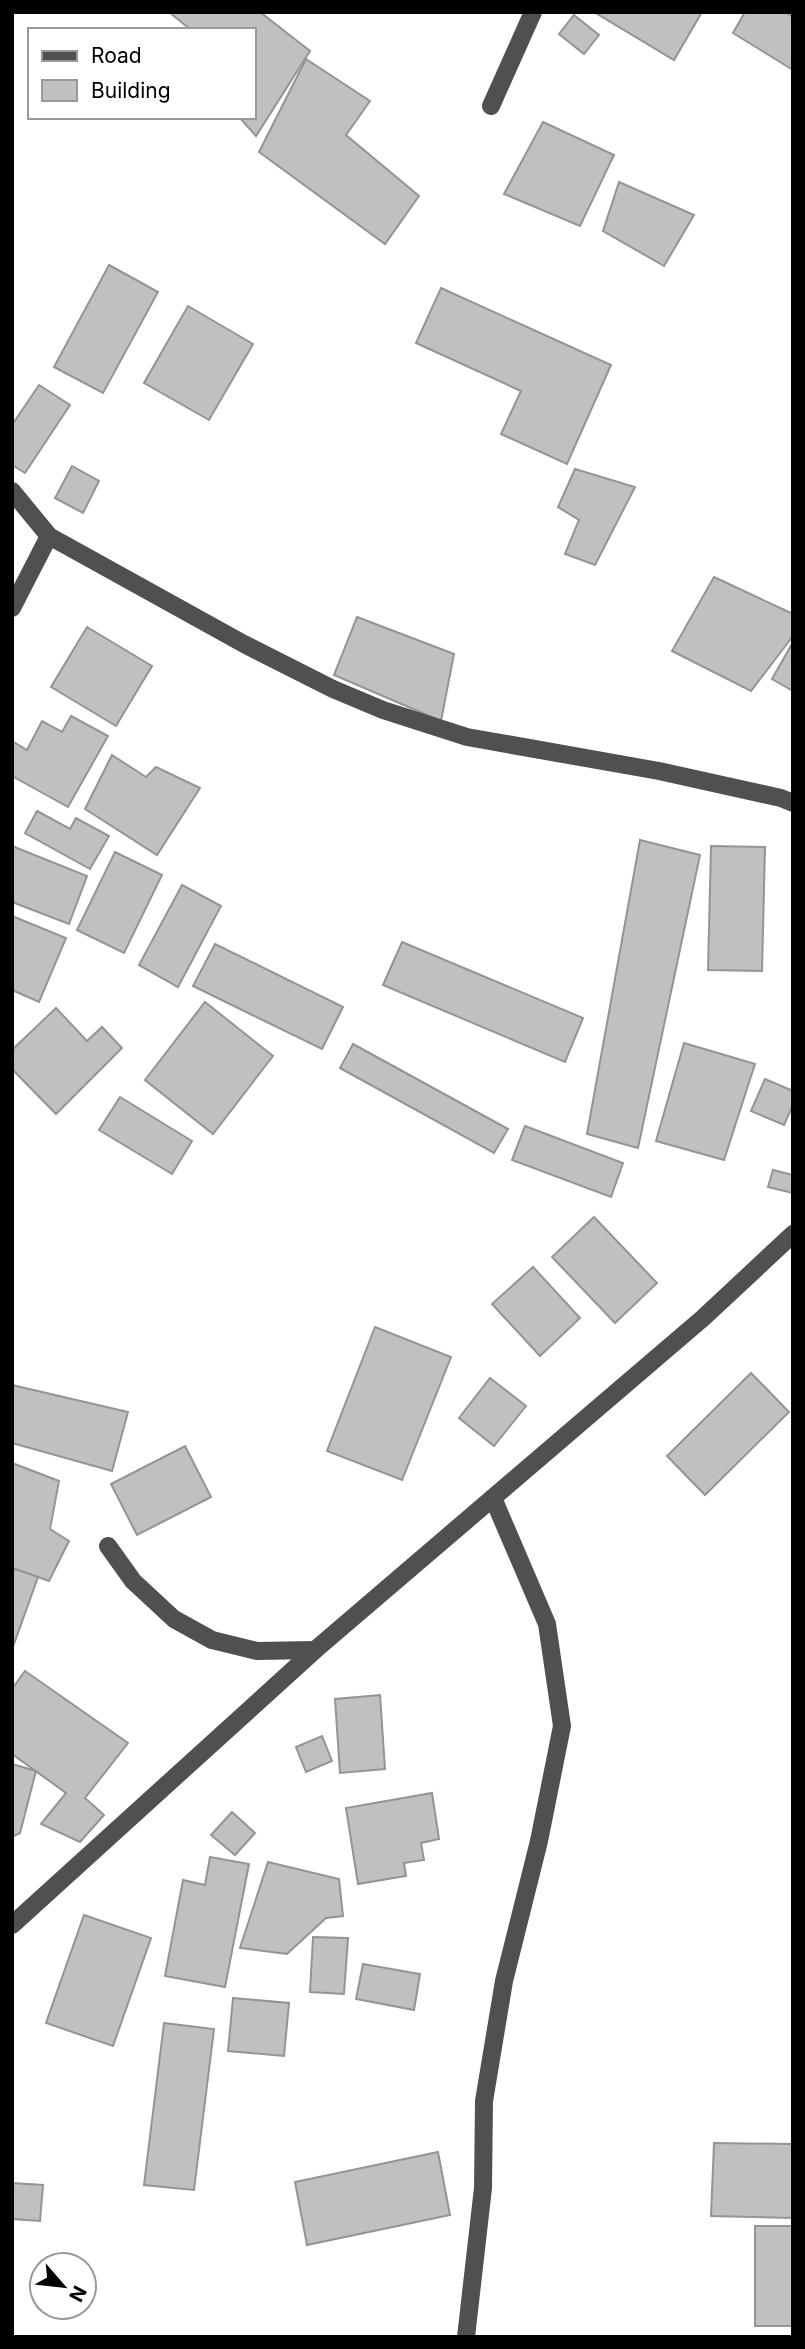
<svg xmlns="http://www.w3.org/2000/svg" width="805" height="2349" viewBox="0 0 805 2349" font-family="Inter,sans-serif">
  <style>
    .building { fill: #c0c0c0; stroke: #949494; stroke-width: 2 }
    .lines { fill: none; stroke-linecap: round; stroke-linejoin: round }
    .minor { stroke: #505050; stroke-width: 18 }
  </style>
  <rect width="100%" height="100%" fill="#fff"/>
  <g class="building">
    <path d="M 169,12 L 260,12 L 310,51 L 256,136 L 239,117 L 254,117 L 254,30 L 191,30 Z"/>
    <path d="M 594,12 L 702,12 L 674,60 Z"/>
    <path d="M 745,12 L 785,12 L 793,17 L 793,70 L 733,33 Z"/>
    <path d="M 574,15 L 599,35 L 584,54 L 559,34 Z"/>
    <path d="M 306,59 L 370,101 L 346,135 L 419,196 L 385,244 L 259,152 Z"/>
    <path d="M 543,122 L 614,155 L 580,226 L 504,194 Z"/>
    <path d="M 619,182 L 694,215 L 664,266 L 603,231 Z"/>
    <path d="M 109,265 L 158,292 L 103,393 L 54,367 Z"/>
    <path d="M 441,288 L 611,365 L 567,464 L 501,434 L 521,391 L 416,343 Z"/>
    <path d="M 188,306 L 253,344 L 209,420 L 144,383 Z"/>
    <path d="M 39,385 L 70,405 L 25,473 L 12,465 L 12,425 Z"/>
    <path d="M 72,466 L 99,481 L 83,513 L 55,498 Z"/>
    <path d="M 575,469 L 635,487 L 595,565 L 565,554 L 579,520 L 558,507 Z"/>
    <path d="M 714,577 L 793,614 L 793,636 L 751,691 L 672,651 Z"/>
    <path d="M 357,617 L 454,654 L 441,721 L 334,675 Z"/>
    <path d="M 87,627 L 152,666 L 116,726 L 51,687 Z"/>
    <path d="M 793,642 L 793,691 L 772,679 Z"/>
    <path d="M 71,716 L 108,736 L 68,807 L 12,776 L 12,741 L 27,750 L 42,721 L 62,732 Z"/>
    <path d="M 112,755 L 146,777 L 156,767 L 200,788 L 157,855 L 85,809 Z"/>
    <path d="M 37,811 L 70,829 L 76,818 L 109,836 L 90,869 L 25,833 Z"/>
    <path d="M 640,840 L 700,855 L 638,1148 L 587,1134 Z"/>
    <path d="M 12,846 L 87,876 L 69,924 L 12,902 Z"/>
    <path d="M 711,846 L 765,847 L 762,971 L 708,970 Z"/>
    <path d="M 115,852 L 162,875 L 124,953 L 77,930 Z"/>
    <path d="M 182,885 L 221,906 L 178,987 L 139,965 Z"/>
    <path d="M 12,916 L 66,938 L 39,1002 L 12,990 Z"/>
    <path d="M 402,942 L 583,1018 L 565,1062 L 383,985 Z"/>
    <path d="M 215,944 L 343,1007 L 322,1049 L 193,986 Z"/>
    <path d="M 205,1002 L 273,1056 L 213,1134 L 145,1080 Z"/>
    <path d="M 56,1008 L 87,1041 L 102,1027 L 122,1048 L 56,1114 L 12,1069 L 12,1050 Z"/>
    <path d="M 684,1043 L 755,1064 L 724,1160 L 656,1141 Z"/>
    <path d="M 353,1044 L 508,1129 L 494,1153 L 340,1068 Z"/>
    <path d="M 765,1079 L 793,1091 L 793,1105 L 784,1125 L 751,1111 Z"/>
    <path d="M 120,1097 L 192,1141 L 172,1174 L 99,1130 Z"/>
    <path d="M 525,1126 L 623,1163 L 611,1197 L 512,1160 Z"/>
    <path d="M 773,1170 L 793,1175 L 793,1193 L 768,1187 Z"/>
    <path d="M 594,1217 L 657,1283 L 615,1323 L 552,1257 Z"/>
    <path d="M 533,1267 L 580,1318 L 540,1356 L 492,1304 Z"/>
    <path d="M 375,1327 L 451,1357 L 402,1480 L 327,1451 Z"/>
    <path d="M 751,1373 L 789,1412 L 705,1495 L 667,1456 Z"/>
    <path d="M 490,1378 L 526,1406 L 494,1446 L 459,1418 Z"/>
    <path d="M 12,1385 L 128,1412 L 112,1471 L 12,1443 Z"/>
    <path d="M 185,1446 L 211,1497 L 137,1535 L 111,1484 Z"/>
    <path d="M 12,1463 L 59,1481 L 50,1529 L 69,1541 L 49,1581 L 12,1568 Z"/>
    <path d="M 12,1568 L 38,1577 L 14,1644 L 12,1644 Z"/>
    <path d="M 25,1671 L 128,1743 L 85,1798 L 104,1815 L 80,1842 L 41,1824 L 66,1793 L 12,1754 L 12,1689 Z"/>
    <path d="M 380,1695 L 385,1769 L 340,1773 L 335,1699 Z"/>
    <path d="M 322,1736 L 332,1761 L 306,1772 L 296,1747 Z"/>
    <path d="M 12,1764 L 36,1771 L 20,1833 L 12,1837 Z"/>
    <path d="M 432,1793 L 439,1839 L 421,1843 L 424,1860 L 404,1863 L 406,1876 L 358,1884 L 346,1808 Z"/>
    <path d="M 232,1812 L 255,1833 L 235,1855 L 211,1835 Z"/>
    <path d="M 210,1857 L 249,1864 L 225,1987 L 165,1976 L 183,1880 L 205,1885 Z"/>
    <path d="M 268,1862 L 339,1879 L 343,1916 L 326,1918 L 287,1954 L 240,1948 Z"/>
    <path d="M 84,1915 L 151,1938 L 113,2046 L 46,2023 Z"/>
    <path d="M 313,1937 L 348,1938 L 344,1994 L 310,1992 Z"/>
    <path d="M 363,1964 L 420,1974 L 414,2010 L 356,1999 Z"/>
    <path d="M 233,1998 L 289,2003 L 284,2056 L 228,2051 Z"/>
    <path d="M 164,2023 L 214,2029 L 194,2190 L 144,2185 Z"/>
    <path d="M 714,2143 L 793,2144 L 793,2218 L 711,2216 Z"/>
    <path d="M 438,2152 L 450,2215 L 307,2245 L 295,2182 Z"/>
    <path d="M 12,2183 L 43,2185 L 40,2221 L 12,2219 Z"/>
    <rect x="755" y="2226" width="38" height="100"/>
  </g>
  <g class="lines">
    <g class="minor">
      <path d="M 491,106 L 533,12"/>
      <path d="M 12,491 L 49,536 L 244,644 L 333,689 L 383,710 L 467,737 L 659,771 L 781,798 L 793,803"/>
      <path d="M 12,608 L 49,536"/>
      <path d="M 108,1546 L 133,1581 L 174,1619 L 212,1640 L 257,1651 L 315,1650"/>
      <path d="M 12,1925 L 315,1650 L 703,1318 L 793,1234"/>
      <path d="M 466,2337 L 483,2188 L 484,2101 L 504,1981 L 539,1841 L 562,1726 L 547,1624 L 493,1498"/>
    </g>
  </g>
  <rect width="805" height="2349" fill="none" stroke="#000000" stroke-width="28"/>
  <rect x="28" y="28" width="228" height="91" fill="#ffffff" stroke="#999999" stroke-width="2"/>
  <rect x="42" y="51" width="35" height="10" fill="#505050" stroke="#999999" stroke-width="2"/>
  <text x="91" y="63" font-size="21" fill="#000000">Road</text>
  <rect x="42" y="80" width="35" height="21" fill="#c0c0c0" stroke="#999999" stroke-width="2"/>
  <text x="91" y="98" font-size="21" fill="#000000">Building</text>
  <g transform="translate(63 2286) rotate(118)"><circle r="33" fill="#ffffff" stroke="#999999" stroke-width="2"/>
  <path d="M0-5L12 26L0 18L-12 26Z" fill="#000000"/>
  <text y="-10" font-size="19" font-weight="bold" text-anchor="middle" fill="#000000">N</text>
  </g>
</svg>
